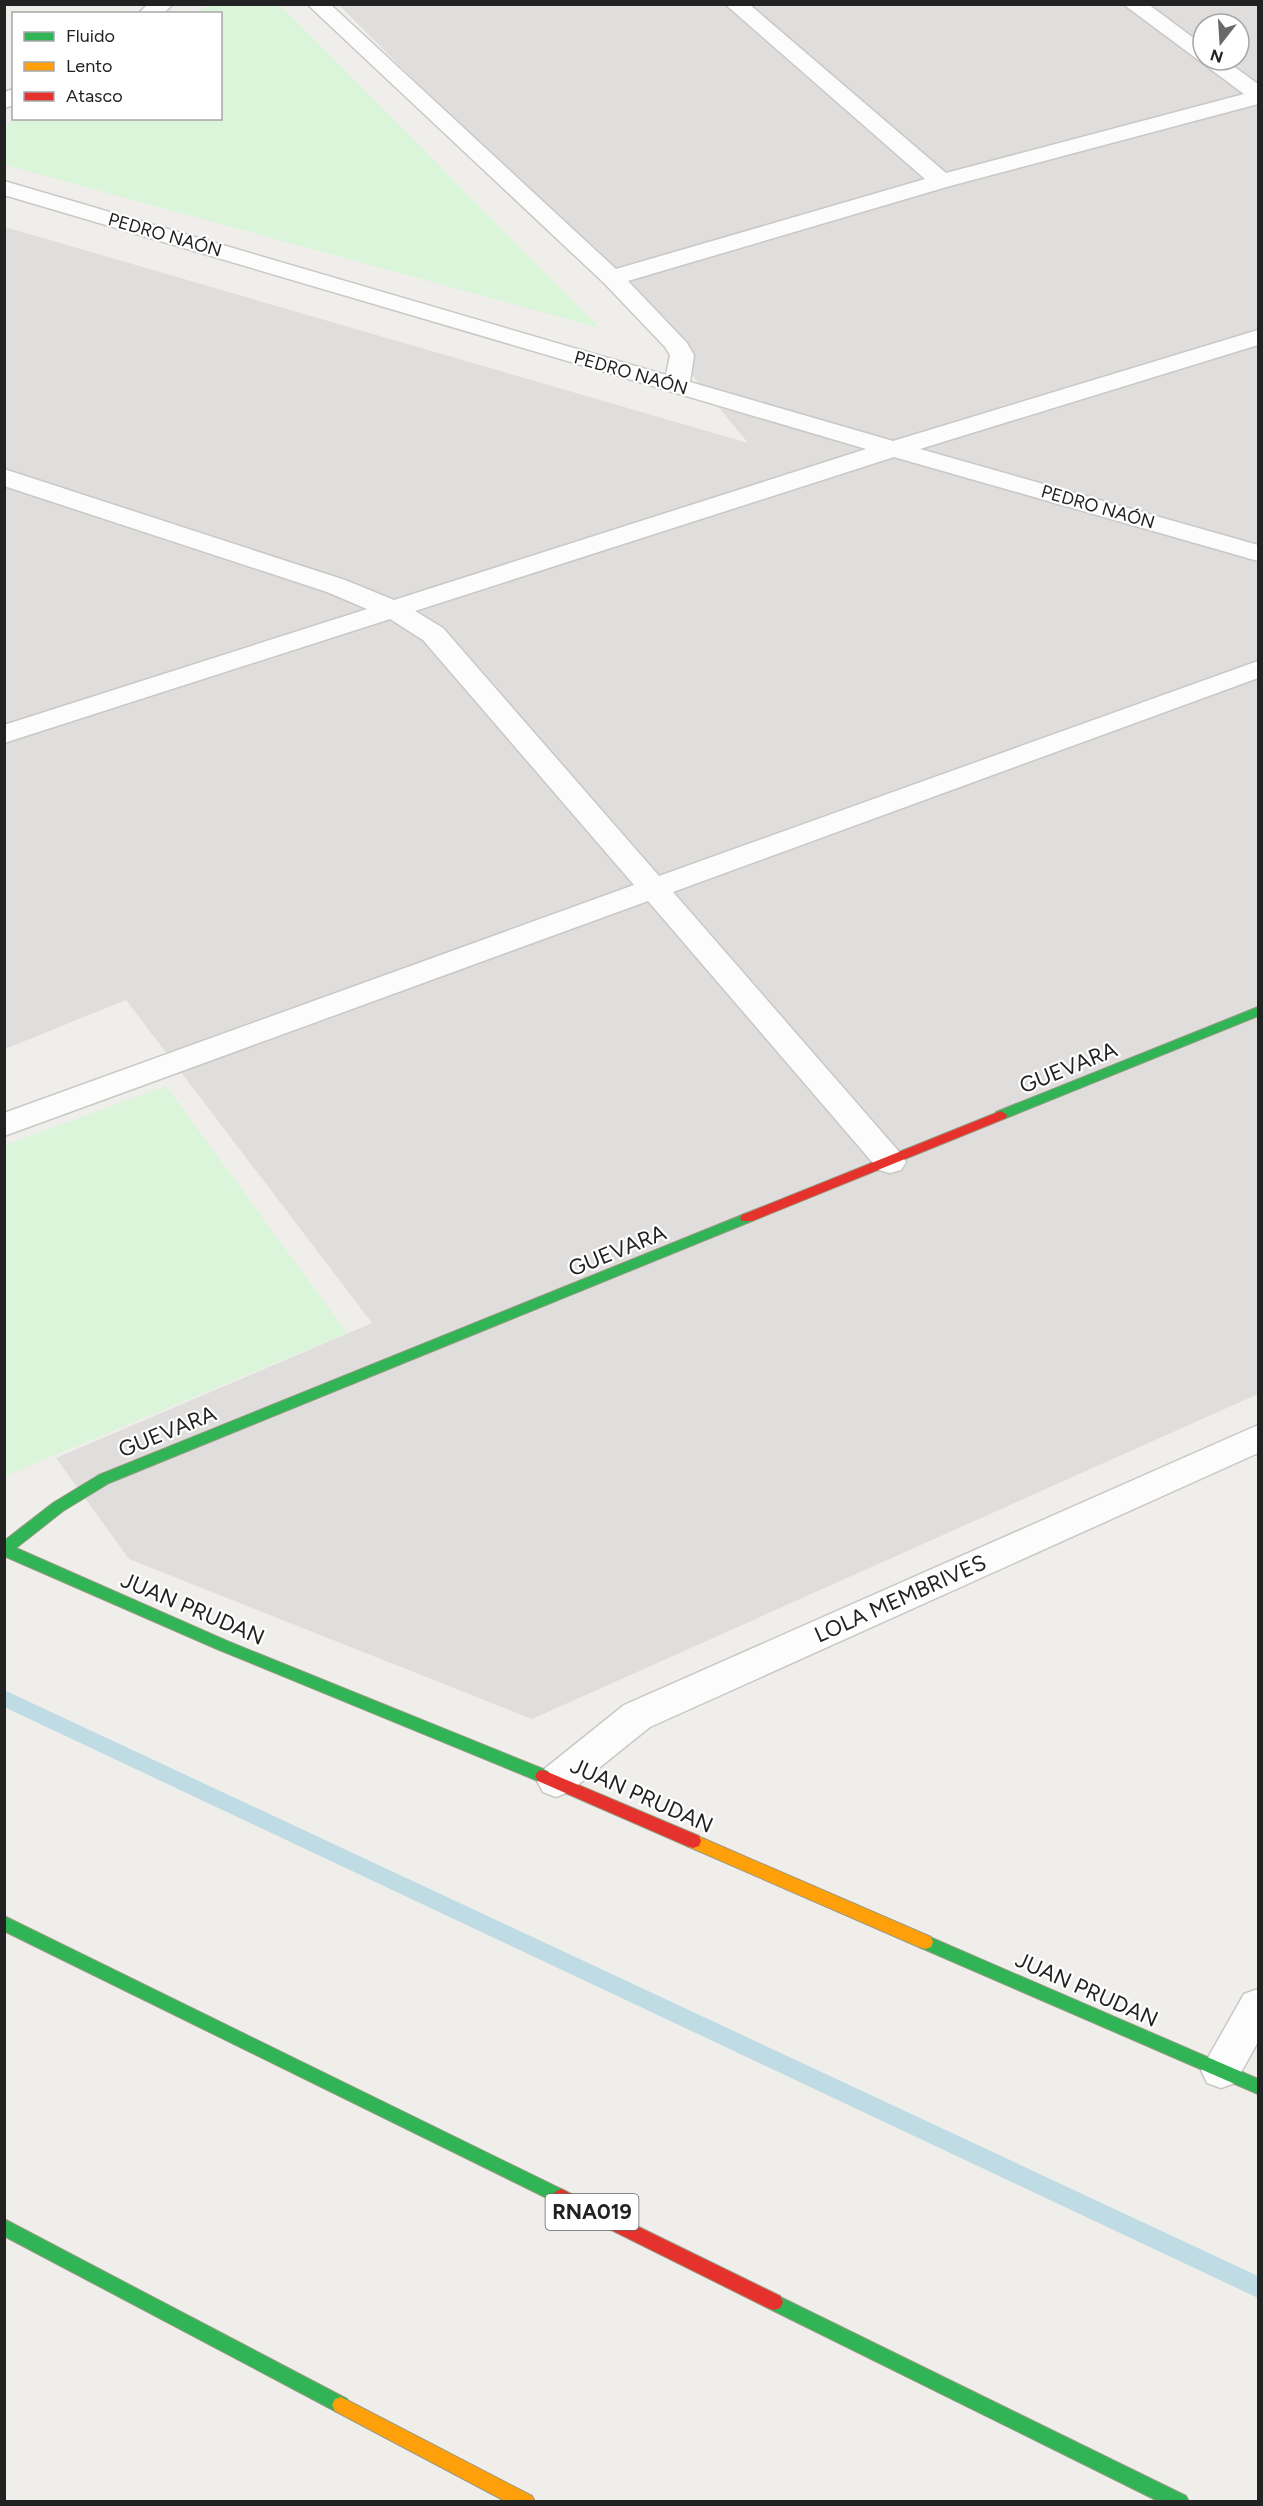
<svg xmlns="http://www.w3.org/2000/svg" width="1263" height="2506" viewBox="0 0 1263 2506" font-family="Figtree,sans-serif">
  <style>
    .residential { fill: #dfdedc; fill-rule: evenodd }
    .park { fill: #daf5da }
    .lines { fill: none; stroke-linecap: round; stroke-linejoin: round }
    .stream { fill: #bfdbe3; fill-rule: evenodd }
    .street-casing { stroke: #c9c8c7; stroke-width: 3 }
    .fast-casing { stroke: #999a82; stroke-width: 2 }
    .slow-casing { stroke: #999a82; stroke-width: 2 }
    .jam-casing { stroke: #999a82; stroke-width: 2 }
    .street { fill: #fdfcfc; fill-rule: evenodd }
    .fast { fill: #30b455; fill-rule: evenodd }
    .slow { fill: #ff9f0a; fill-rule: evenodd }
    .jam { fill: #e5322d; fill-rule: evenodd }
    .labels { text-anchor: middle; stroke-width: 4.5; stroke-linejoin: round; paint-order: stroke }
    .far-street-label { font-size: 18px; fill: #222; stroke: #fff }
    .shield { fill: #fff; stroke: #646464; stroke-width: 1.5 }
    .shield-label { font-size: 21px; font-weight: bold; fill: #222 }
    .street-label { font-size: 22px; fill: #222; stroke: #fff }
  </style>
  <rect width="100%" height="100%" fill="#f0eeeb"/>
  <path class="residential" d="M 339,5 L 1258,5 L 1258,1394 L 532,1719 L 129,1559 L 56,1458 L 372,1323 L 126,1000 L 5,1049 L 5,227 L 748,443 L 612,278 ZM 1203,24 L 1239,24 L 1239,60 L 1203,60 Z"/>
  <g class="park">
    <path d="M 210,5 L 280,5 L 600,328 L 5,165 L 5,126 L 17,119 L 220,118 L 220,14 L 195,13 Z"/>
    <path d="M 166,1086 L 347,1333 L 5,1476 L 5,1145 Z"/>
  </g>
  <g class="lines">
    <path class="stream" d="M 4,1690 L 1258,2276 L 1258,2298 L 4,1707 Z"/>
    <g class="street-casing">
      <g id="street">
        <path d="M 148,4 L 173,4 L 163,14 L 138,14 Z"/>
        <path d="M 307,4 L 330,4 L 616,269 L 925,179 L 725,4 L 749,4 L 946,173 L 1244,94 L 1123,4 L 1148,4 L 1203,45 L 1203,60 L 1225,60 L 1258,84 L 1258,104 L 950,186 L 628,281 L 687,343 L 694,355 L 690,382 L 893,441 L 1258,330 L 1258,345 L 920,449 L 1258,545 L 1258,561 L 894,457 L 415,611 L 443,628 L 659,876 L 1258,661 L 1258,678 L 673,892 L 901,1154 L 906,1162 L 901,1170 L 890,1173 L 879,1170 L 648,901 L 4,1136 L 4,1113 L 634,885 L 423,640 L 390,619 L 4,743 L 4,725 L 367,609 L 327,592 L 4,486 L 4,469 L 345,580 L 394,600 L 866,449 L 4,195 L 4,181 L 666,375 L 670,355 L 665,347 L 604,283 Z"/>
        <path d="M 14,89 L 14,105 L 4,108 L 4,92 Z"/>
        <path d="M 1258,1425 L 1258,1453 L 650,1727 L 569,1792 L 556,1797 L 543,1792 L 537,1781 L 543,1770 L 624,1705 Z"/>
        <path d="M 1258,1989 L 1258,2042 L 1235,2083 L 1221,2088 L 1207,2083 L 1201,2070 L 1244,1994 Z"/>
      </g>
    </g>
    <g class="fast-casing">
      <g id="fast">
        <path d="M 1258,1007 L 1258,1016 L 1006,1118 L 996,1118 L 995,1115 L 996,1112 Z"/>
        <path d="M 747,1213 L 752,1215 L 754,1218 L 752,1221 L 109,1483 L 63,1511 L 16,1548 L 227,1641 L 548,1771 L 551,1776 L 548,1781 L 543,1782 L 538,1781 L 217,1649 L 4,1556 L 4,1541 L 53,1503 L 99,1475 Z"/>
        <path d="M 4,1916 L 567,2192 L 570,2197 L 567,2202 L 561,2205 L 555,2202 L 4,1931 Z"/>
        <path d="M 925,1935 L 1258,2079 L 1258,2094 L 919,1947 L 917,1942 L 919,1937 Z"/>
        <path d="M 4,2219 L 347,2399 L 350,2405 L 347,2411 L 341,2413 L 335,2411 L 4,2236 Z"/>
        <path d="M 774,2294 L 1186,2496 L 1189,2502 L 1160,2502 L 768,2308 L 765,2302 L 768,2296 Z"/>
      </g>
    </g>
    <g class="slow-casing">
      <g id="slow">
        <path d="M 693,1834 L 931,1937 L 933,1942 L 931,1947 L 925,1949 L 919,1947 L 687,1846 L 685,1841 L 687,1836 Z"/>
        <path d="M 341,2397 L 532,2496 L 535,2502 L 507,2502 L 335,2411 L 332,2405 L 335,2399 Z"/>
      </g>
    </g>
    <g class="jam-casing">
      <g id="jam">
        <path d="M 1001,1111 L 1007,1115 L 1006,1118 L 752,1221 L 742,1221 L 740,1218 L 742,1215 Z"/>
        <path d="M 543,1770 L 699,1836 L 701,1841 L 699,1846 L 693,1848 L 687,1846 L 538,1781 L 535,1776 L 538,1771 Z"/>
        <path d="M 561,2189 L 780,2296 L 783,2302 L 780,2308 L 774,2310 L 768,2308 L 555,2202 L 552,2197 L 555,2192 Z"/>
      </g>
    </g>
    <use href="#street" class="street"/>
    <use href="#fast" class="fast"/>
    <use href="#slow" class="slow"/>
    <use href="#jam" class="jam"/>
  </g>
  <g class="labels">
    <g class="far-street-label">
      <text transform="translate(165 235) rotate(16)" y="6">PEDRO NAÓN</text>
      <text transform="translate(631 373) rotate(16)" y="6">PEDRO NAÓN</text>
      <text transform="translate(1098 507) rotate(16)" y="6">PEDRO NAÓN</text>
    </g>
    <rect class="shield" x="545.5" y="2194" width="93" height="36" rx="4.5"/>
    <g class="shield-label">
      <text x="592" y="2219">RNA019</text>
    </g>
    <g class="street-label">
      <text transform="translate(1068 1067) rotate(-22)" y="8">GUEVARA</text>
      <text transform="translate(617 1250) rotate(-22)" y="8">GUEVARA</text>
      <text transform="translate(167 1431) rotate(-22)" y="8">GUEVARA</text>
      <text transform="translate(900 1598) rotate(-24)" y="8">LOLA MEMBRIVES</text>
      <text transform="translate(193 1608) rotate(23)" y="8">JUAN PRUDAN</text>
      <text transform="translate(642 1795) rotate(24)" y="8">JUAN PRUDAN</text>
      <text transform="translate(1087 1989) rotate(24)" y="8">JUAN PRUDAN</text>
    </g>
  </g>
  <rect width="1263" height="2506" fill="none" stroke="#222222" stroke-width="12"/>
  <rect x="12" y="12" width="210" height="108" fill="#ffffff" stroke="#a7a7a7" stroke-width="1.5"/>
  <rect x="24" y="32" width="30" height="9" fill="#30b455" stroke="#a7a7a7" stroke-width="1.5"/>
  <text x="66" y="42" font-size="18" fill="#222222">Fluido</text>
  <rect x="24" y="62" width="30" height="9" fill="#ff9f0a" stroke="#a7a7a7" stroke-width="1.5"/>
  <text x="66" y="72" font-size="18" fill="#222222">Lento</text>
  <rect x="24" y="92" width="30" height="9" fill="#e5322d" stroke="#a7a7a7" stroke-width="1.5"/>
  <text x="66" y="102" font-size="18" fill="#222222">Atasco</text>
  <g transform="translate(1221 42) rotate(197)"><circle r="28" fill="#ffffff" stroke="#a7a7a7" stroke-width="1.5"/>
  <path d="M0-4.5L10 22L0 15L-10 22Z" fill="#6a6968"/>
  <text y="-9" font-size="16" font-weight="bold" text-anchor="middle" fill="#222222">N</text>
  </g>
</svg>
